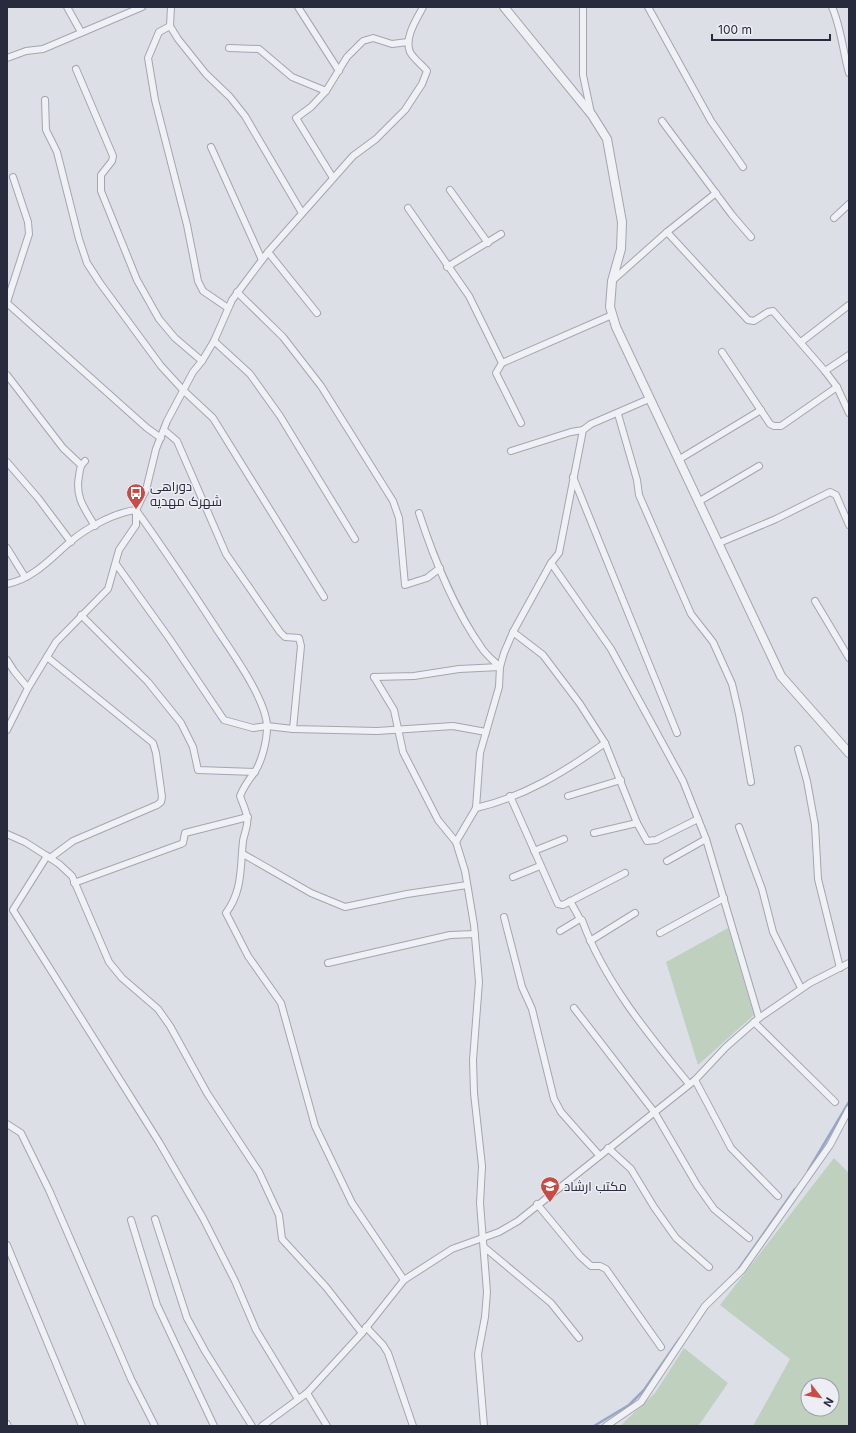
<svg xmlns="http://www.w3.org/2000/svg" width="856" height="1433" viewBox="0 0 856 1433" font-family="Inter,Cairo,sans-serif">
  <style>
    .green { fill: #c0d0bf; fill-rule: evenodd }
    .lines { fill: none; stroke-linecap: round; stroke-linejoin: round }
    .stream { stroke: #99a6c6; stroke-width: 2.5 }
    .minor-casing { stroke: #a3a5b1; stroke-width: 8 }
    .tertiary-casing { stroke: #a3a5b1; stroke-width: 10 }
    .minor { stroke: #f0f1f5; stroke-width: 6 }
    .tertiary { stroke: #f0f1f5; stroke-width: 8 }
    .labels { text-anchor: middle; stroke-width: 3; stroke-linejoin: round; paint-order: stroke }
    .poi-label { font-size: 13px; fill: #272b3d; stroke: #edeef4; text-anchor: start }
  </style>
  <rect width="100%" height="100%" fill="#dddfe7"/>
  <g class="green">
    <path d="M 728,928 L 754,1015 L 698,1065 L 666,962 Z"/>
    <path d="M 834,1158 L 849,1173 L 849,1426 L 753,1426 L 790,1359 L 720,1305 ZM 808,1385 L 832,1385 L 832,1409 L 808,1409 Z"/>
    <path d="M 684,1348 L 728,1383 L 699,1425 L 700,1426 L 620,1426 L 655,1393 Z"/>
  </g>
  <g class="lines">
    <g class="stream">
      <path d="M 808,1171 L 849,1102"/>
      <path d="M 738,1270 L 795,1189"/>
      <path d="M 594,1426 L 629,1405 L 644,1390 L 680,1338"/>
    </g>
    <g class="minor-casing">
      <g id="minor">
        <path d="M 67,7 L 81,32"/>
        <path d="M 171,7 L 170,26 L 178,39 L 206,74 L 230,97 L 245,116 L 302,213"/>
        <path d="M 298,7 L 339,71"/>
        <path d="M 583,7 L 583,75 L 591,113"/>
        <path d="M 648,7 L 711,121 L 743,167"/>
        <path d="M 832,7 C 841,27 843,52 849,73"/>
        <path d="M 170,26 L 159,32 L 148,58 L 155,100 L 187,225 L 198,281 L 203,291 L 228,308"/>
        <path d="M 229,48 L 259,49 L 292,77 L 326,91"/>
        <path d="M 7,58 L 26,51 L 43,49 L 142,7"/>
        <path d="M 76,69 L 113,156 L 112,161 L 101,175 L 101,191 L 137,280 L 159,319 L 175,338 L 202,361"/>
        <path d="M 45,100 L 46,130 L 57,152 L 79,239 L 87,263 L 100,283 L 161,366 L 183,390 L 213,418 L 324,597"/>
        <path d="M 662,121 L 732,215 L 751,237"/>
        <path d="M 211,147 L 262,260"/>
        <path d="M 333,178 L 296,118 L 311,107 L 326,91 L 347,57 L 363,41 L 373,38 L 392,44 L 408,42"/>
        <path d="M 450,190 L 488,243"/>
        <path d="M 408,208 L 469,296 L 502,363"/>
        <path d="M 834,218 L 849,204"/>
        <path d="M 667,232 L 748,320 L 754,321 L 768,312 L 773,311 L 825,371 L 837,387 L 849,413"/>
        <path d="M 268,252 L 317,313"/>
        <path d="M 447,267 L 501,234"/>
        <path d="M 612,281 L 667,232 L 716,193"/>
        <path d="M 237,292 L 283,337 L 321,386 L 393,501 L 399,518 L 405,585 L 427,578 L 440,568"/>
        <path d="M 7,302 L 29,234 L 28,222 L 13,177"/>
        <path d="M 7,303 L 147,428 L 161,438"/>
        <path d="M 214,341 L 250,374 L 280,416 L 355,539"/>
        <path d="M 801,342 L 849,305"/>
        <path d="M 722,352 L 770,424 L 774,426 L 781,426 L 837,387"/>
        <path d="M 825,371 L 849,355"/>
        <path d="M 7,375 L 63,448 L 81,465"/>
        <path d="M 618,414 L 637,480 L 639,495 L 691,614 L 713,642 L 732,684 L 739,714 L 751,782"/>
        <path d="M 521,423 L 496,373 L 502,363 L 612,315"/>
        <path d="M 164,430 L 177,441 L 226,554 L 280,632 L 285,637 L 299,638 L 301,646 L 293,729"/>
        <path d="M 511,451 L 571,432 L 583,430"/>
        <path d="M 678,460 L 761,410"/>
        <path d="M 85,461 C 80,466 80,469 79,476 C 75,497 84,508 95,526"/>
        <path d="M 7,462 L 38,498 L 71,542"/>
        <path d="M 573,477 L 677,733"/>
        <path d="M 698,502 L 759,466"/>
        <path d="M 419,513 C 433,556 455,610 481,647 C 486,655 494,661 500,667"/>
        <path d="M 719,543 L 776,519 L 830,492 L 836,495 L 849,525"/>
        <path d="M 7,548 L 25,577"/>
        <path d="M 551,563 L 611,649 L 683,781 L 706,839 L 759,1018"/>
        <path d="M 116,564 L 169,638 L 224,720 L 253,728 L 267,726 L 293,729 L 377,731 L 453,726 L 486,732"/>
        <path d="M 7,584 C 33,579 51,558 70,542 C 86,528 116,512 136,510 C 164,549 190,588 216,628 C 231,651 267,700 267,727 C 267,740 262,762 254,773 C 248,781 244,786 240,796 C 242,802 246,810 247,817 C 249,824 244,834 243,841 C 240,868 243,890 226,913 L 248,956 L 281,1003 L 315,1126 L 352,1203 L 404,1280"/>
        <path d="M 815,601 L 849,658"/>
        <path d="M 81,615 L 148,682 L 181,723 L 193,747 L 198,770 L 255,772"/>
        <path d="M 513,632 L 543,655 L 580,704 L 605,743 L 637,823 L 647,841 L 656,840 L 698,819"/>
        <path d="M 47,657 L 153,743 L 156,753 L 162,797 L 161,802 L 157,805 L 73,841 L 50,858"/>
        <path d="M 7,660 L 14,671 L 28,688"/>
        <path d="M 374,677 L 394,710 L 403,752 L 438,820 L 456,842 L 465,871 L 474,925 L 479,982 L 473,1060 L 474,1093 L 482,1166 L 480,1203 L 487,1292 L 485,1317 L 478,1354 L 484,1426"/>
        <path d="M 374,677 L 414,676 L 459,669 L 500,667"/>
        <path d="M 7,730 L 28,688 L 56,642 L 108,589 L 119,550 L 136,525 L 136,510 L 146,490 L 156,449 L 167,421 L 193,372 L 202,361 L 214,341 L 232,300 L 268,252 L 353,156 L 376,139 L 405,110 L 422,84 L 427,71 C 422,65 413,58 410,52 C 404,37 417,19 423,7"/>
        <path d="M 798,749 L 807,781 L 815,825 L 818,879 L 840,968"/>
        <path d="M 510,796 L 558,904 L 563,905 L 625,873"/>
        <path d="M 568,796 L 621,780"/>
        <path d="M 476,808 C 524,797 566,771 605,743"/>
        <path d="M 739,827 L 762,889 L 773,932 L 801,988"/>
        <path d="M 594,833 L 637,823"/>
        <path d="M 7,834 L 25,842 L 47,856 L 59,864 L 72,876 L 109,962 L 122,978 L 158,1009 L 170,1026 L 207,1093 L 259,1172 L 279,1215 L 282,1239 L 326,1287 L 362,1333"/>
        <path d="M 456,842 L 476,808 L 480,753 L 499,687 L 500,667 L 504,653 L 513,632 L 551,563 L 559,553 L 583,430 L 591,424 L 649,399"/>
        <path d="M 534,851 L 564,839"/>
        <path d="M 243,854 L 311,893 L 345,907 L 407,894 L 467,885"/>
        <path d="M 47,856 L 13,910 L 159,1142 L 203,1218 L 235,1281 L 256,1330 L 298,1399"/>
        <path d="M 667,861 L 706,839"/>
        <path d="M 513,877 L 540,866"/>
        <path d="M 74,883 L 181,844 L 183,843 L 185,833 L 248,817"/>
        <path d="M 570,901 L 580,919"/>
        <path d="M 504,917 L 522,987 L 532,1009 L 554,1099 L 561,1112 L 599,1155"/>
        <path d="M 560,931 L 580,919 L 582,920 C 604,981 648,1034 689,1084"/>
        <path d="M 660,933 L 724,898"/>
        <path d="M 590,941 L 635,913"/>
        <path d="M 328,963 L 450,935 L 475,934"/>
        <path d="M 574,1008 L 655,1113 L 697,1185 L 714,1209 L 749,1238"/>
        <path d="M 754,1022 L 835,1102"/>
        <path d="M 695,1080 L 731,1148 L 778,1196"/>
        <path d="M 7,1124 L 21,1133 L 49,1190 L 131,1379 L 155,1426"/>
        <path d="M 608,1148 L 631,1169 L 654,1207 L 676,1238 L 709,1267"/>
        <path d="M 537,1204 L 580,1256 L 591,1266 L 600,1266 L 606,1269 L 661,1347"/>
        <path d="M 155,1219 L 187,1318 L 205,1351 L 252,1426"/>
        <path d="M 131,1220 L 157,1305 L 214,1426"/>
        <path d="M 7,1245 L 82,1426"/>
        <path d="M 484,1247 L 551,1303 L 579,1338"/>
        <path d="M 366,1327 L 383,1345 L 388,1353 L 413,1426"/>
        <path d="M 307,1393 L 327,1426"/>
        <path d="M 7,1424 L 8,1426"/>
        <path d="M 262,1426 L 307,1393 L 362,1333 L 404,1280 L 452,1249 L 499,1232 L 518,1221 L 695,1080 L 726,1047 L 759,1018 L 810,983 L 849,963"/>
        <path d="M 606,1426 L 641,1402 L 705,1306 L 742,1270 L 830,1145 L 849,1109"/>
      </g>
    </g>
    <g class="tertiary-casing">
      <path id="tertiary" d="M 504,7 L 592,115 L 607,139 L 622,222 L 621,249 L 612,281 L 610,307 L 616,327 L 781,676 L 849,753"/>
    </g>
    <use href="#minor" class="minor"/>
    <use href="#tertiary" class="tertiary"/>
  </g>
  <defs>
    <g id="bus-pin" transform="scale(1)"><path d="M0 17L-7.5 6A9.5 9.5 0 1 1 7.5 6Z" fill="#c94b45" stroke="#edeef4"/><path d="M-5-6H5V4H4V6H2V4H-2V6H-4V4H-5ZM-3.5-4V0h7V-4ZM-3.5 1.2v1.5H-2V1.2ZM2 1.2v1.5H3.5V1.2Z" fill="#fff"/></g>
    <g id="school-pin" transform="scale(1)"><path d="M0 17L-7.5 6A9.5 9.5 0 1 1 7.5 6Z" fill="#c94b45" stroke="#edeef4"/><path d="M0-5L7-2L0 1L-7-2ZM-4 1L0 2.5L4 1V4Q0 6-4 4Z" fill="#fff"/></g>
  </defs>
  <g fill-rule="evenodd">
    <use href="#bus-pin" x="136" y="493"/>
    <use href="#school-pin" x="550" y="1186"/>
  </g>
  <g class="labels">
    <g class="poi-label">
      <text x="150" y="491">دوراهی<tspan x="150" dy="15">شهرک مهدیه</tspan></text>
      <text x="564" y="1191">مکتب ارشاد</text>
    </g>
  </g>
  <rect width="856" height="1433" fill="none" stroke="#272b3d" stroke-width="16"/>
  <g transform="translate(820 1397) rotate(121)"><circle r="19" fill="#edeef4" stroke="#9ea0ab"/>
  <path d="M0-3L7 15L0 10L-7 15Z" fill="#c94b45"/>
  <text y="-6" font-size="11" font-weight="bold" text-anchor="middle" fill="#272b3d">N</text>
  </g>
  <path d="M712 34v6h118v-6" fill="none" stroke="#272b3d" stroke-width="2"/>
  <text x="718" y="34" font-size="12" fill="#272b3d" stroke="#edeef4" stroke-width="3" paint-order="stroke">100 m</text>
</svg>
